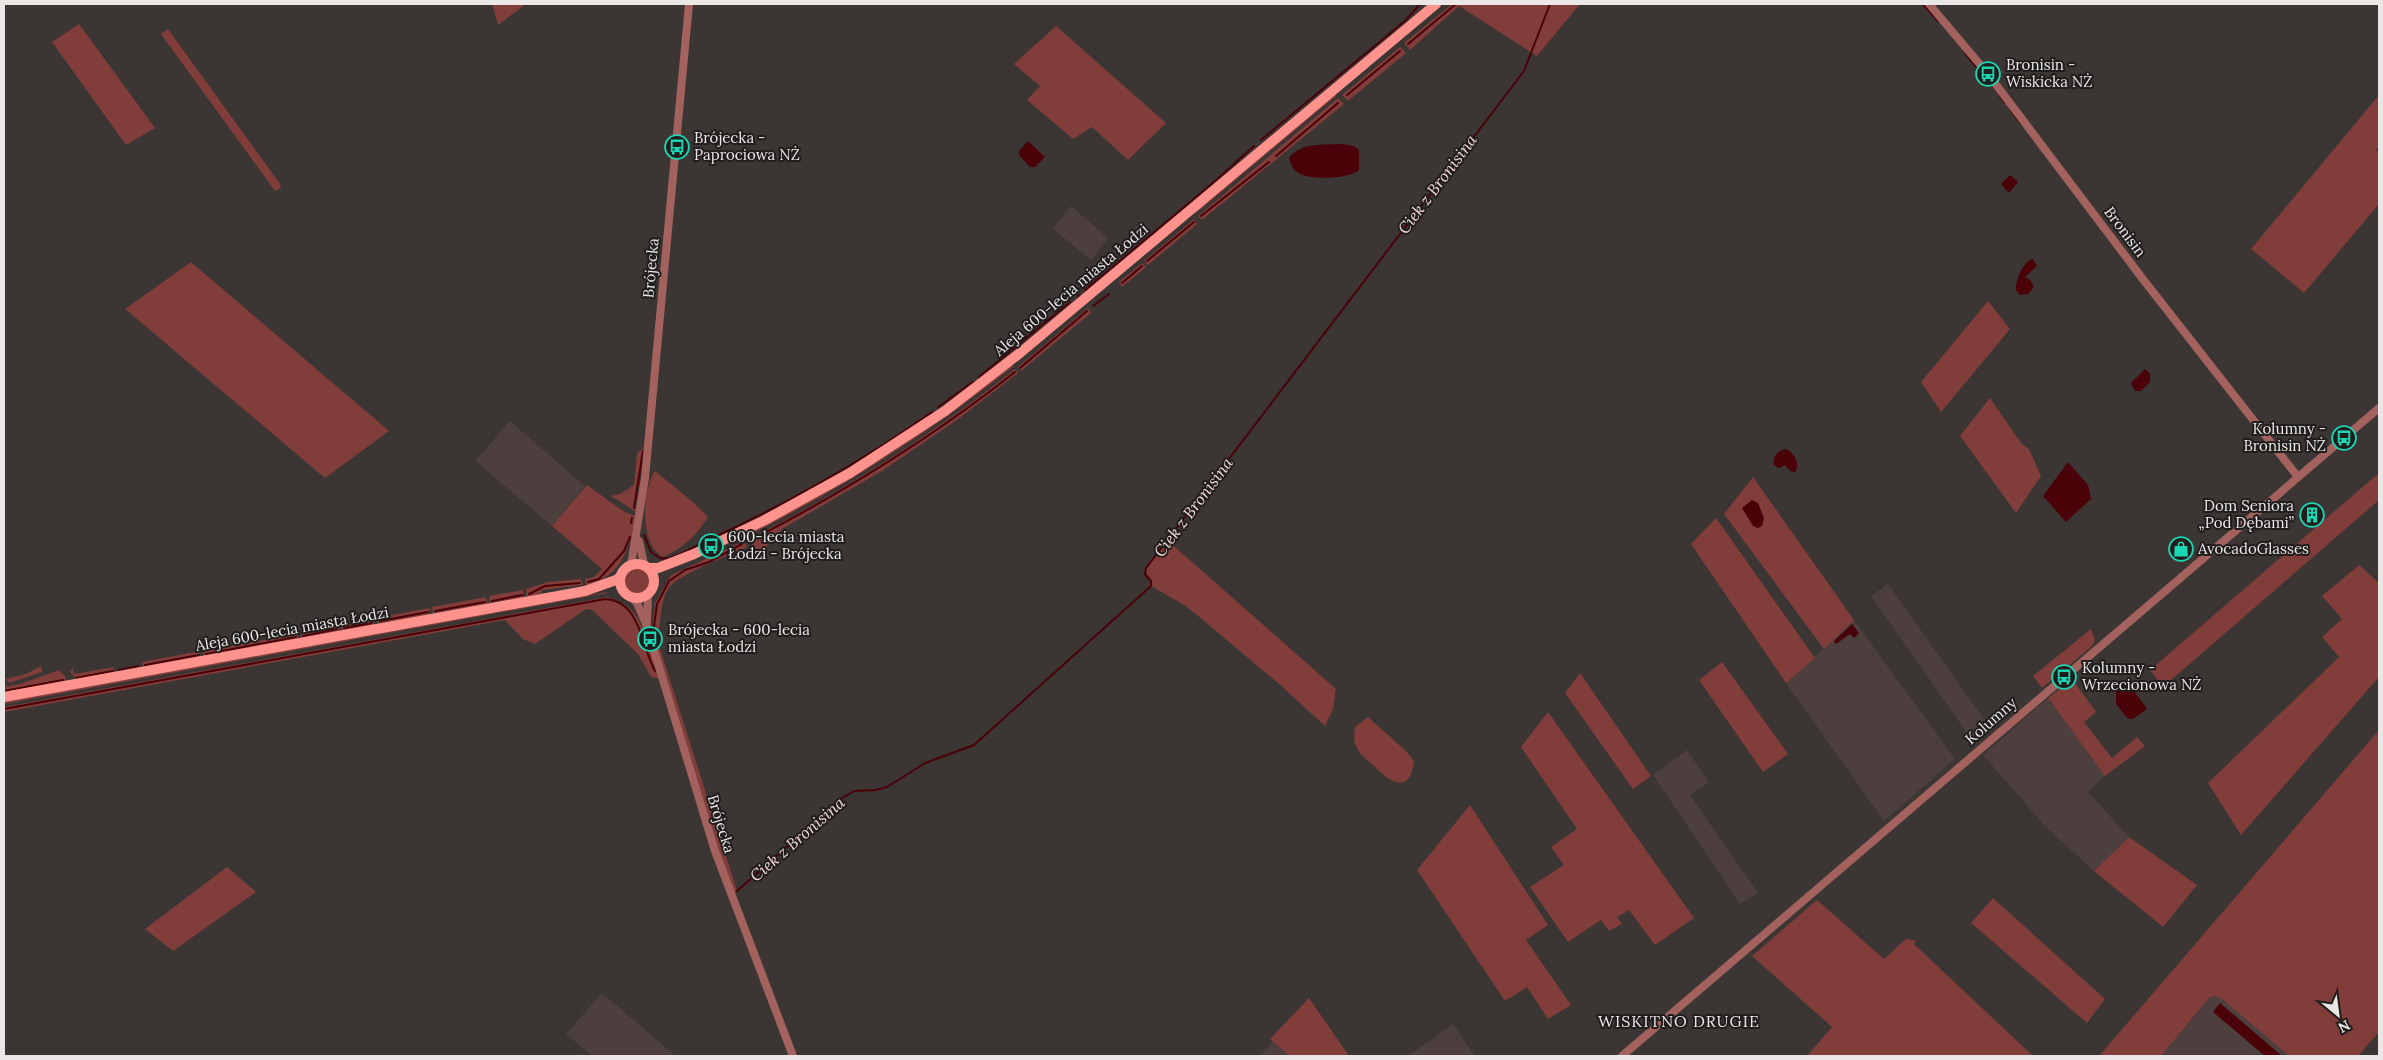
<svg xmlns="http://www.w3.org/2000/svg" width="2383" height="1060" viewBox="0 0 2383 1060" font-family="Lora,serif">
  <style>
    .built { fill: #4c3f3e }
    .green { fill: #813d3a }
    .water { fill: #4a0107 }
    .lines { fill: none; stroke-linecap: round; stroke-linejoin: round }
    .stream { stroke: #4a0107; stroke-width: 2 }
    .minor { stroke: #a3625d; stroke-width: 8 }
    .major { stroke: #fd938c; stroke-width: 10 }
    .labels { text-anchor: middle; stroke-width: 4; stroke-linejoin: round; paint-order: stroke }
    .poi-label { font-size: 15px; fill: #eae7e6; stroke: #201d1d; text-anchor: start }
    .street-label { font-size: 15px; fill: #eae7e6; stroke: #201d1d }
    .water-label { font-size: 16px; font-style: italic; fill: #f5d8d6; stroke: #201d1d }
    .neighbourhood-label { font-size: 16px; letter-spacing: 1px; fill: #eae7e6; stroke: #201d1d }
  </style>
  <rect width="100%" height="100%" fill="#3b3534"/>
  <g class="built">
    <path d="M 1071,206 L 1108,238 L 1091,260 L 1053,229 Z"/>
    <path d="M 510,421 L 585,486 L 552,526 L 475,461 Z"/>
    <path d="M 1888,584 L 1991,729 L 1974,743 L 1871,596 Z"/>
    <path d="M 1854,620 L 1955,759 L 1884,821 L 1786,683 Z"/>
    <path d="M 2048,698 L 2105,776 L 2088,792 L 2129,837 L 2094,871 L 2045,826 L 1983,755 Z"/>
    <path d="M 1687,750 L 1709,782 L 1690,795 L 1758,893 L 1740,904 L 1653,775 Z"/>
    <path d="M 602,993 L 676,1056 L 592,1056 L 566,1034 Z"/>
    <path d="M 2215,996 L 2222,999 L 2289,1056 L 2161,1056 L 2210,997 Z"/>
    <path d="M 1453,1024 L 1475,1056 L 1408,1056 Z"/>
    <path d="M 1273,1041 L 1290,1056 L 1260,1056 Z"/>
  </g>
  <g class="green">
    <path d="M 492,4 L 526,4 L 498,25 Z"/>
    <path d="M 1452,4 L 1580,4 L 1537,56 L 1459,6 L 1410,50 L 1404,43 Z"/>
    <path d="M 79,24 L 155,128 L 126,145 L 52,42 Z"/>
    <path d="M 1056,26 L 1166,123 L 1128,160 L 1092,127 L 1073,139 L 1027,100 L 1040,86 L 1014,64 Z"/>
    <path d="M 168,29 L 280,184 L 281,188 L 275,191 L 161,34 Z"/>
    <path d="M 1400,47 L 1406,53 L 1348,101 L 1342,95 Z"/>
    <path d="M 1334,95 L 1336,96 L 1195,214 L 1195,212 Z"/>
    <path d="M 2379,95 L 2379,146 L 2376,150 L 2379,153 L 2379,204 L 2304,293 L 2251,249 Z"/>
    <path d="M 1338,98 L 1344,104 L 1202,220 L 1198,216 Z"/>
    <path d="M 1194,219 L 1197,224 L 1148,265 L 1144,261 Z"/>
    <path d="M 191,262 L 389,431 L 325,478 L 125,309 Z"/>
    <path d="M 1142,263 L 1146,267 L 1122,287 L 1119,282 Z"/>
    <path d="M 1988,301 L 2010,329 L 1941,412 L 1921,382 Z"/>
    <path d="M 1088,308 L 1091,313 L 1021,371 L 1018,367 Z"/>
    <path d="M 1011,366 L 1014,366 C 930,432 842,489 747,536 L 747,534 L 817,497 L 894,451 Z"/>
    <path d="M 1015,369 L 1018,373 L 961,417 L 882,471 L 782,529 L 761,553 L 752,545 L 753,543 L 749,539 C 844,491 932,435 1015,369 Z"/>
    <path d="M 1990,398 L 2021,443 L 2029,449 L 2041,476 L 2016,513 L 1960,436 Z"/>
    <path d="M 642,449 L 645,449 L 644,459 L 642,459 L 635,511 L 611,496 L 620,494 L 634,485 L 637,453 Z"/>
    <path d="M 655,471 L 695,504 L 708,517 C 696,536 683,548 663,557 C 639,545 642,489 655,471 Z"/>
    <path d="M 2379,473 L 2379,500 L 2163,687 L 2150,670 Z"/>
    <path d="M 1753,477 L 1854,620 L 1824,649 L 1724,514 Z"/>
    <path d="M 587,485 L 623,511 L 635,516 C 630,548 622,577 586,585 L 585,579 L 594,577 L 602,569 L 552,526 Z"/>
    <path d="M 1716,518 L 1815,658 L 1786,683 L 1691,544 Z"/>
    <path d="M 1167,540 L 1336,689 L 1333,709 L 1325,726 L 1278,683 L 1197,615 L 1184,605 L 1151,586 L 1151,581 L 1145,571 Z"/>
    <path d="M 744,541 L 747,547 C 730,555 676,575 668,589 C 659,604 662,623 657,639 L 737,891 L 732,893 L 652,631 L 655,603 L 671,575 Z"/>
    <path d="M 2359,565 L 2379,583 L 2379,677 L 2241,835 L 2208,783 L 2339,657 L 2322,637 L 2342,619 L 2322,596 Z"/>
    <circle cx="637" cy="581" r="13"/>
    <path d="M 581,579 L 583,585 L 542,590 L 542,593 L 529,597 L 527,596 L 526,589 L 548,582 Z"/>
    <path d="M 523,590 L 523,598 L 490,602 L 489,596 Z"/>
    <path d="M 607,592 L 607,593 L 4,704 L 4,702 Z"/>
    <path d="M 486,597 L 487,604 L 433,613 L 432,607 Z"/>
    <path d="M 607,597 C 614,600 623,602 630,609 C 646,623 651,658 659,679 L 651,677 L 638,654 L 592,610 L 586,609 L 535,644 L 523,639 L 505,620 L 4,712 L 4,707 Z"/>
    <path d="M 429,608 L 429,615 L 378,623 L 377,618 Z"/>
    <path d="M 374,619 L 374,625 L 342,630 L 341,625 Z"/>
    <path d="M 338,626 L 339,631 L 301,637 L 301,633 Z"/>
    <path d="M 2091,629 L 2095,640 L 2092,646 L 2042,688 L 2033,676 Z"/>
    <path d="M 298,634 L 298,639 L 205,656 L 203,651 Z"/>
    <path d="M 200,651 L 200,657 L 143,666 L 142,662 Z"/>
    <path d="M 1722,662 L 1788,754 L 1763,772 L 1699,680 Z"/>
    <path d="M 41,666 L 42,672 L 9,683 L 6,679 L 26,674 Z"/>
    <path d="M 114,667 L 114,672 L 76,679 L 70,672 L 73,668 L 74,674 Z"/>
    <path d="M 59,670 L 66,677 L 64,682 L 4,693 L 4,687 L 20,684 Z"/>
    <path d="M 1580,673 L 1651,776 L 1633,789 L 1565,693 Z"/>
    <path d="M 2072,679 L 2096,712 L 2084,722 L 2112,758 L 2137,737 L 2145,746 L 2105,776 L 2048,698 Z"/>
    <path d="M 1548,712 L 1694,918 L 1655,945 L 1629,910 L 1617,917 L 1622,924 L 1609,931 L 1601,920 L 1568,942 L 1530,887 L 1564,865 L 1551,847 L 1577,829 L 1521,747 Z"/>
    <path d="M 1368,717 L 1406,751 L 1414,761 C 1410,797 1388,781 1372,764 C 1367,760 1361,755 1358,750 C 1353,743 1354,735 1355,727 Z"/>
    <path d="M 2379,730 L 2379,1032 L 2358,1056 L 2289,1056 L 2222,999 L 2215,996 L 2210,997 L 2161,1056 L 2099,1056 Z"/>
    <path d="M 1470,805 L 1548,925 L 1526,940 L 1571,1005 L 1548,1019 L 1527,987 L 1505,1001 L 1417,870 Z"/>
    <path d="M 2129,837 L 2197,885 L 2163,927 L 2094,871 Z"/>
    <path d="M 227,867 L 256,892 L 173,951 L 145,929 Z"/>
    <path d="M 1993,898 L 2105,999 L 2087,1023 L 1971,923 Z"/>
    <path d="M 1817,900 L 1884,959 L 1907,938 L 1910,940 L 1916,940 L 1914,944 L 2033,1056 L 1807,1056 L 1832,1027 L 1752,956 Z"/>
    <path d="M 1309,998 L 1349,1056 L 1290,1056 L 1270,1039 Z"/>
  </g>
  <g class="water">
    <path d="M 1028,141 L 1045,157 L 1035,167 L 1030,167 L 1019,155 L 1019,151 Z"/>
    <path d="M 1342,144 L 1354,146 L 1359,150 L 1359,170 C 1349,179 1308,181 1297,172 C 1292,169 1291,163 1289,158 C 1301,142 1324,145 1342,144 Z"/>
    <path d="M 2010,175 L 2018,182 L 2009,193 L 2001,184 Z"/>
    <path d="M 2033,259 L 2037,266 L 2025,277 L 2030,280 L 2034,287 L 2028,294 L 2020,295 L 2016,290 C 2015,281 2023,261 2033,259 Z"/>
    <path d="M 2145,369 L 2150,374 L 2150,382 L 2141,391 L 2135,391 L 2131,383 Z"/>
    <path d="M 1786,449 C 1794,453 1801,463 1795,472 L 1790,471 L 1785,465 L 1779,468 L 1774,465 C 1772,457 1778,450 1786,449 Z"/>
    <path d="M 2068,462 L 2088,485 L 2091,499 L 2066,522 L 2043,496 Z"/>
    <path d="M 1752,500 L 1758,503 L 1764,518 L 1762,526 L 1758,528 L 1753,526 L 1742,508 Z"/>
    <path d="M 1852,624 L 1859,633 L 1854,638 L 1850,634 L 1836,644 L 1834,641 Z"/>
    <path d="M 2121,684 L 2129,684 L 2147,709 L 2133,719 L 2128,719 L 2116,704 L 2116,690 Z"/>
    <path d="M 2220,1003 L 2282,1056 L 2265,1056 L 2213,1012 Z"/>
  </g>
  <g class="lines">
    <g class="stream">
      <path d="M 1923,4 L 1938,21"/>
      <path d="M 1408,44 L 1456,4"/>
      <path d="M 1965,53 L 1983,75"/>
      <path d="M 1986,79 L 1993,87"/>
      <path d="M 1347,95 L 1400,51"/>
      <path d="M 1999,95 L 2005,103"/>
      <path d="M 2011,111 L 2021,124"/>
      <path d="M 1261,140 L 1406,20 L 1420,4"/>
      <path d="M 1276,156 L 1338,103"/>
      <path d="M 1201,216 L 1269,162"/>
      <path d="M 1147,261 L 1194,222"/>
      <path d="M 1122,283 L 1142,266"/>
      <path d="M 1085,290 L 1214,182 L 1254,146"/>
      <path d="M 1078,296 L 1079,295"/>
      <path d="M 1093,306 L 1109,294"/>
      <path d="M 1020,368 L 1087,311"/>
      <path d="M 979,377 L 1070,302"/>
      <path d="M 938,407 L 973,382"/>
      <path d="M 634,508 L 643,451"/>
      <path d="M 631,523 L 632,518"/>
      <path d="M 644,535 L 651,552 L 660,558 C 674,561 694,546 706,541 C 786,504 861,462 932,412"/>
      <path d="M 753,539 C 846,491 933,437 1015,372"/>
      <path d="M 588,582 L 599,579 L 624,551 L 630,537"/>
      <path d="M 529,594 L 545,586 L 580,583"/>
      <path d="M 492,601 L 522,595"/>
      <path d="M 435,611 L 485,602"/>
      <path d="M 380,621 L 428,612"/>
      <path d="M 654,626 L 657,604 L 669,581 L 685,570 L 709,562 L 742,544"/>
      <path d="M 344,628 L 372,623"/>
      <path d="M 303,636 L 337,629"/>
      <path d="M 206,654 L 296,637"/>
      <path d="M 145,665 L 199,655"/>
      <path d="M 119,670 L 138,666"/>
      <path d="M 76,678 L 113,671"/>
      <path d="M 4,691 L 63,680"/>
      <path d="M 4,709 L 605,599 C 641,601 641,646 655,671"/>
      <path d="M 737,891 L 842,798 L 854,791 L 876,790 L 887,787 L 925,763 L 974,745 L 1151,586 L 1151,581 L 1145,574 L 1146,568 L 1524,71 L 1550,4"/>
    </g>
    <g class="minor">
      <path d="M 1929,4 L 1988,74 L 2142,278 L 2298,477"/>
      <path d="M 639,541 L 644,564"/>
      <path d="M 631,565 L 645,478 L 689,4"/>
      <path d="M 632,598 L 637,603 L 646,624 L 715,851 L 793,1056"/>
      <path d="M 647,622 L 648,595"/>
      <path d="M 1622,1056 L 2379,408"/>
    </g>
    <g class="major">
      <circle cx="637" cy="581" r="17"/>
      <path d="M 649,568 L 658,568 L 694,554 L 765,520 L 850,473 L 945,411 L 1020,353 L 1436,4"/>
      <path d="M 4,697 L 585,591 L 616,580 L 620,577"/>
    </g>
  </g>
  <defs>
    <g id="bus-ring" transform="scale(1.25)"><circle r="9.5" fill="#201d1d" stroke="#1cd5b1" stroke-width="1.5"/><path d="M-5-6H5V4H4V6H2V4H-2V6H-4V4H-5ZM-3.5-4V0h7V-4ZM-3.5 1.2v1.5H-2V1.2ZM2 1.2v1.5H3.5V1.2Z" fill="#1cd5b1"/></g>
    <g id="building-ring" transform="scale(1.25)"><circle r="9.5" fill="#201d1d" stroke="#1cd5b1" stroke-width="1.5"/><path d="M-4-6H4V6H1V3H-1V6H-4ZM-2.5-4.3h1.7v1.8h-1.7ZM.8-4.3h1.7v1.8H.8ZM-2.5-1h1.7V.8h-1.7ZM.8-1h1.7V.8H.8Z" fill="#1cd5b1"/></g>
    <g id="shop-ring" transform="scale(1.25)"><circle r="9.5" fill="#201d1d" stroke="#1cd5b1" stroke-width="1.5"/><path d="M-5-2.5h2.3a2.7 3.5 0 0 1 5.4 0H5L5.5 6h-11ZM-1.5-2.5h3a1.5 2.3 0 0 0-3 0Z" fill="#1cd5b1"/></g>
  </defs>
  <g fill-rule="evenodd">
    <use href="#bus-ring" x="1988" y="74"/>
    <use href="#bus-ring" x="677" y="147"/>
    <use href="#bus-ring" x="2344" y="438"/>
    <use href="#building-ring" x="2312" y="515"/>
    <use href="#bus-ring" x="711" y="546"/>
    <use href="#shop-ring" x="2181" y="549"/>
    <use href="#bus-ring" x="650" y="639"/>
    <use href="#bus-ring" x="2064" y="677"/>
  </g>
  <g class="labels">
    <g class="poi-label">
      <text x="2006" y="70">Bronisin -<tspan x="2006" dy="17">Wiskicka NŻ</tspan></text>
      <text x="694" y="143">Brójecka -<tspan x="694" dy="17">Paprociowa NŻ</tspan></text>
      <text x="2326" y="434" text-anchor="end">Kolumny -<tspan x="2326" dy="17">Bronisin NŻ</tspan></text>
      <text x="2294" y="511" text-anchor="end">Dom Seniora<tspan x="2294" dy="17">„Pod Dębami”</tspan></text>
      <text x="728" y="542">600-lecia miasta<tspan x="728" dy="17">Łodzi - Brójecka</tspan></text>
      <text x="2198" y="554">AvocadoGlasses</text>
      <text x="668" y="635">Brójecka - 600-lecia<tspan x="668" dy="17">miasta Łodzi</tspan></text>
      <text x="2082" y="673">Kolumny -<tspan x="2082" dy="17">Wrzecionowa NŻ</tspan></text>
    </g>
    <g class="street-label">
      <text transform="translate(2125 232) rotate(53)" y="5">Bronisin</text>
      <text transform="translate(651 268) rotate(-85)" y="5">Brójecka</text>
      <text transform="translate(1071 290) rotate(-40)" y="5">Aleja 600-lecia miasta Łodzi</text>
      <text transform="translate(292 629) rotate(-10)" y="5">Aleja 600-lecia miasta Łodzi</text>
      <text transform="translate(1991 721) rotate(-41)" y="5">Kolumny</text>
      <text transform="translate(721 824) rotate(73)" y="5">Brójecka</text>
    </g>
    <g class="water-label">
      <text transform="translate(1437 184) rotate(-53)" y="6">Ciek z Bronisina</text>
      <text transform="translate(1193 507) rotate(-53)" y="6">Ciek z Bronisina</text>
      <text transform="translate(797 839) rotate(-41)" y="6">Ciek z Bronisina</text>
    </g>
    <g class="neighbourhood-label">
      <text x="1679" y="1027">WISKITNO DRUGIE</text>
    </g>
  </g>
  <rect width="2383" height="1060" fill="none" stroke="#eae7e6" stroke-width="10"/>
  <g transform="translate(2338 1015) rotate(151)" stroke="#201d1d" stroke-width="4" paint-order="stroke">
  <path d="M0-4L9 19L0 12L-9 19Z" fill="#eae7e6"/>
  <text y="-8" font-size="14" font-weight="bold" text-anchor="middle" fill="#eae7e6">N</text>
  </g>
</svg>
